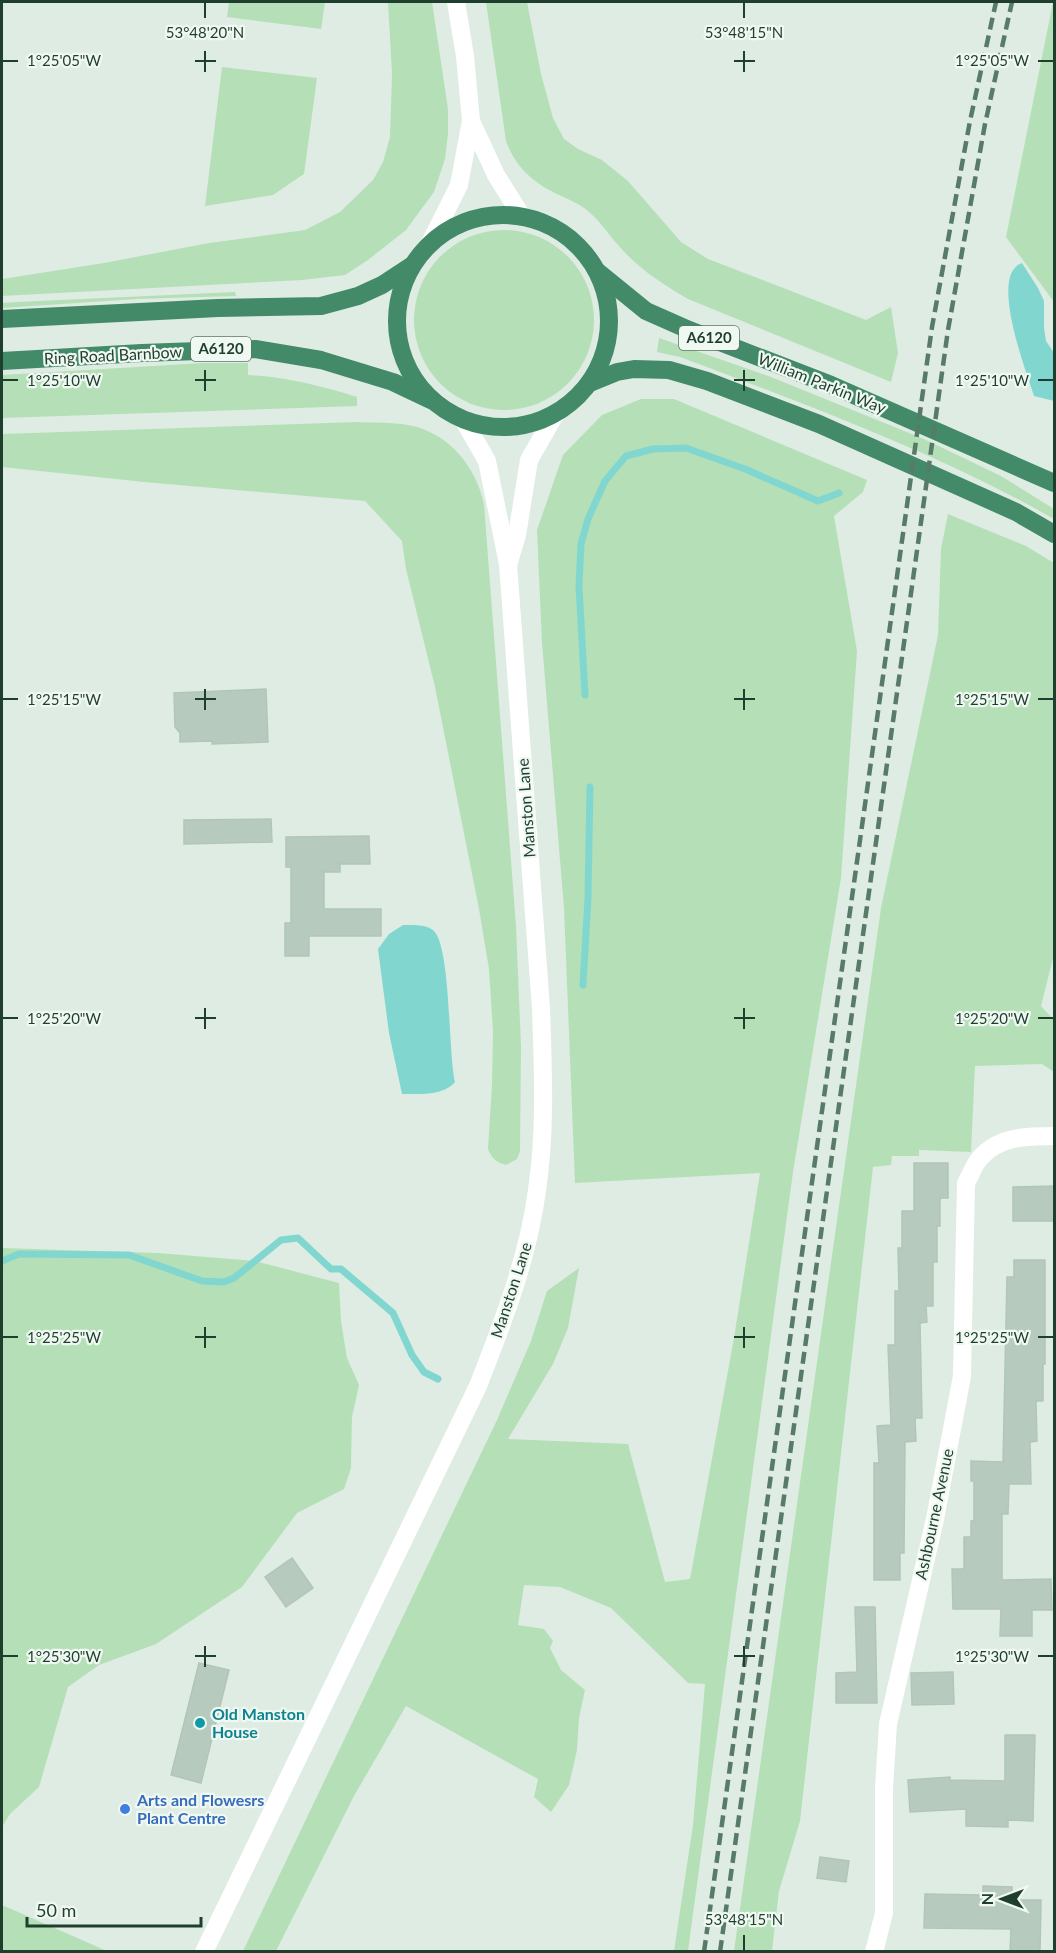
<svg xmlns="http://www.w3.org/2000/svg" width="1056" height="1953" viewBox="0 0 1056 1953" font-family="Lato,sans-serif">
  <style>
    .green { fill: #b5e0b7 }
    .water { fill: #81d7d0 }
    .lines { fill: none; stroke-linecap: round; stroke-linejoin: round }
    .stream { stroke: #81d7d0; stroke-width: 7 }
    .building { fill: #b7cabe; stroke: #b1c6b8; stroke-width: 1.5 }
    .minor { stroke: #fff; stroke-width: 18 }
    .tertiary { stroke: #fff; stroke-width: 18 }
    .trunk { stroke: #438a68; stroke-width: 18 }
    .rail { stroke: #587a69; stroke-width: 4.5; stroke-dasharray: 12 6; stroke-linecap: butt }
    .ticks { fill: none; stroke: #1e3e2e; stroke-width: 2 }
    .culture-dot { fill: #0f9aa8; stroke: #f0f8f2; stroke-width: 2 }
    .shop-dot { fill: #3f7fe0; stroke: #f0f8f2; stroke-width: 2 }
    .labels { text-anchor: middle; stroke-width: 4.5; stroke-linejoin: round; paint-order: stroke }
    .shield { fill: #f0f8f2; stroke: #5d7669; stroke-width: 1.5 }
    .shield-label { font-size: 15px; font-weight: bold; fill: #1e3e2e }
    .street-label { font-size: 16px; fill: #1e3e2e; stroke: #f0f8f2 }
    .culture-label { font-size: 16px; font-weight: bold; fill: #0d838f; stroke: #f0f8f2; text-anchor: start }
    .shop-label { font-size: 16px; font-weight: bold; fill: #366cbe; stroke: #f0f8f2; text-anchor: start }
    .ticks-label { font-size: 15px; text-anchor: middle; fill: #1e3e2e; stroke: #f0f8f2; stroke-width: 4.5; stroke-linejoin: round; paint-order: stroke }
  </style>
  <rect width="100%" height="100%" fill="#dfece3"/>
  <g class="green">
    <path d="M 229,2 L 325,2 L 321,29 L 227,17 Z"/>
    <path d="M 388,2 L 432,2 L 448,109 L 448,134 L 445,159 L 434,192 L 406,230 L 368,260 L 345,275 L 302,280 L 2,296 L 2,279 L 104,263 L 209,243 L 305,230 L 340,212 L 373,180 L 383,162 L 390,137 L 392,74 Z"/>
    <path d="M 486,2 L 527,2 L 541,74 L 553,118 L 564,139 L 578,149 L 602,160 L 628,181 L 681,242 L 708,259 L 866,320 L 891,307 L 898,353 L 891,382 L 688,299 C 662,284 639,269 619,246 C 608,234 600,221 588,211 C 577,202 564,198 551,191 C 530,180 514,164 506,141 Z"/>
    <path d="M 1053,2 L 1054,2 L 1054,302 L 1006,237 Z"/>
    <path d="M 222,67 L 317,78 L 304,174 L 273,195 L 205,206 Z"/>
    <circle cx="504" cy="320" r="90"/>
    <path d="M 235,292 L 236,296 L 137,299 L 2,308 L 2,303 L 16,302 Z"/>
    <path d="M 659,338 L 771,377 L 924,439 L 1001,476 L 1054,509 L 1054,519 C 936,452 807,405 680,357 L 657,352 Z"/>
    <path d="M 203,363 L 248,363 L 248,375 C 286,377 321,386 357,397 L 357,406 L 2,418 L 2,375 Z"/>
    <path d="M 641,399 L 674,399 L 867,480 L 863,492 L 834,516 L 857,651 L 841,878 L 793,1172 L 688,1951 L 674,1951 L 693,1825 L 705,1684 L 688,1683 L 611,1608 L 560,1587 L 524,1585 L 518,1625 L 544,1629 L 553,1641 L 550,1648 L 561,1670 L 585,1690 L 579,1718 L 577,1750 L 569,1785 L 551,1812 L 534,1797 L 538,1779 L 406,1706 L 354,1796 L 276,1951 L 243,1951 L 497,1420 L 531,1341 L 547,1291 L 579,1268 L 568,1328 L 553,1364 L 508,1439 L 628,1444 L 665,1582 L 690,1579 L 734,1338 L 760,1173 L 575,1183 L 564,908 L 542,643 L 537,530 L 563,455 L 602,415 Z"/>
    <path d="M 357,422 C 374,423 392,422 408,425 C 448,432 476,466 484,504 L 516,926 L 521,1046 L 520,1151 L 517,1159 L 506,1165 C 496,1162 492,1159 488,1149 L 492,1085 L 493,1031 L 489,969 L 479,909 L 435,687 L 406,569 L 402,541 L 365,501 L 144,482 L 2,467 L 2,434 Z"/>
    <path d="M 948,514 L 1026,546 L 1054,563 L 1054,954 L 1041,1006 L 1053,1019 L 1054,1072 L 1042,1064 L 975,1066 L 971,1152 L 919,1150 L 919,1156 L 892,1156 L 891,1165 L 873,1167 L 800,1821 L 779,1891 L 772,1951 L 734,1951 L 881,908 L 938,635 L 941,549 Z"/>
    <path d="M 2,1248 L 158,1253 L 255,1261 L 339,1283 L 341,1321 L 347,1358 L 359,1385 L 352,1417 L 351,1468 L 344,1489 L 297,1513 L 242,1587 L 156,1644 L 99,1665 L 68,1687 L 39,1787 L 10,1814 L 2,1827 Z"/>
    <path d="M 2,1905 L 107,1951 L 2,1951 Z"/>
  </g>
  <g class="water">
    <path d="M 1022,263 L 1038,288 L 1044,301 L 1044,328 L 1046,341 L 1054,353 L 1054,401 L 1034,396 C 1027,373 988,274 1022,263 Z"/>
    <path d="M 403,925 C 413,925 427,924 434,931 C 451,949 448,1051 455,1082 C 443,1096 419,1094 402,1094 L 389,1033 L 378,949 L 389,934 Z"/>
  </g>
  <g class="lines">
    <g class="stream">
      <path d="M 585,695 L 579,586 L 581,544 L 588,519 L 605,481 L 626,456 L 653,449 L 686,448 L 745,469 L 818,501 L 839,493"/>
      <path d="M 583,985 L 588,898 L 590,787"/>
      <path d="M 2,1261 L 19,1254 L 129,1255 L 202,1281 L 224,1282 L 234,1278 L 281,1240 L 298,1238 L 331,1269 L 341,1269 L 393,1313 L 412,1355 L 424,1372 L 438,1379"/>
    </g>
  </g>
  <g class="building">
    <path d="M 266,689 L 268,742 L 212,744 L 212,741 L 180,742 L 180,733 L 175,727 L 174,693 Z"/>
    <path d="M 271,819 L 272,842 L 184,844 L 184,820 Z"/>
    <path d="M 369,836 L 370,864 L 340,864 L 340,872 L 324,872 L 324,909 L 381,909 L 381,936 L 309,936 L 309,956 L 285,956 L 285,923 L 291,923 L 291,867 L 286,867 L 286,837 Z"/>
    <path d="M 914,1163 L 948,1163 L 948,1198 L 940,1198 L 940,1226 L 937,1226 L 937,1262 L 933,1262 L 933,1306 L 926,1306 L 927,1322 L 920,1323 L 922,1418 L 915,1418 L 916,1441 L 905,1442 L 904,1553 L 900,1553 L 900,1580 L 874,1580 L 874,1463 L 879,1463 L 877,1426 L 891,1425 L 888,1345 L 895,1345 L 895,1291 L 899,1291 L 898,1248 L 902,1248 L 902,1211 L 914,1211 Z"/>
    <path d="M 1054,1186 L 1054,1221 L 1013,1221 L 1013,1187 Z"/>
    <path d="M 1014,1260 L 1045,1260 L 1045,1364 L 1043,1364 L 1043,1401 L 1036,1401 L 1037,1441 L 1030,1442 L 1031,1484 L 1009,1484 L 1008,1514 L 1002,1514 L 1002,1580 L 1051,1579 L 1052,1610 L 1032,1610 L 1032,1636 L 1000,1636 L 1001,1609 L 953,1609 L 952,1569 L 964,1569 L 964,1537 L 971,1537 L 971,1521 L 974,1521 L 974,1481 L 971,1481 L 971,1461 L 1003,1462 L 1007,1277 L 1014,1277 Z"/>
    <path d="M 292,1558 L 313,1588 L 286,1607 L 265,1577 Z"/>
    <path d="M 855,1607 L 875,1607 L 877,1703 L 836,1703 L 836,1673 L 857,1672 Z"/>
    <path d="M 199,1663 L 229,1670 L 201,1783 L 171,1775 Z"/>
    <path d="M 953,1672 L 954,1704 L 912,1705 L 911,1673 Z"/>
    <path d="M 1005,1735 L 1035,1735 L 1033,1821 L 1008,1820 L 1008,1827 L 966,1826 L 966,1809 L 910,1812 L 908,1780 L 950,1777 L 950,1780 L 1005,1781 Z"/>
    <path d="M 820,1857 L 849,1861 L 846,1882 L 817,1878 Z"/>
    <path d="M 983,1886 L 1012,1887 L 1012,1900 L 1041,1900 L 1040,1952 L 1010,1952 L 1011,1929 L 924,1928 L 925,1894 L 983,1895 Z"/>
  </g>
  <g class="lines">
    <g class="minor">
      <path d="M 471,121 L 496,175 L 521,215"/>
      <path d="M 430,243 L 459,185 L 471,121 L 465,56 L 456,2"/>
      <path d="M 874,1952 L 884,1913 L 884,1788 L 888,1724 L 935,1519 L 962,1376 L 966,1183 C 971,1175 974,1164 980,1158 C 999,1136 1028,1136 1054,1136"/>
    </g>
    <g class="tertiary">
      <path d="M 509,562 L 517,535 L 529,460 L 556,413"/>
      <path d="M 204,1952 L 478,1386 C 503,1322 528,1259 537,1190 C 546,1130 543,1069 541,1008 L 508,564 L 487,461 L 463,419"/>
    </g>
    <g class="trunk">
      <circle cx="503" cy="321" r="106"/>
      <path d="M 598,272 L 646,311 L 689,330 L 831,385 L 1054,483"/>
      <path d="M 2,319 L 218,308 L 321,306 L 358,296 L 382,285 L 411,266"/>
      <path d="M 2,361 L 142,353 L 255,349 L 321,360 L 393,382 L 431,400"/>
      <path d="M 590,383 L 617,372 L 634,369 L 669,370 L 707,381 L 819,424 L 1016,512 L 1054,534"/>
    </g>
    <g class="rail">
      <path d="M 704,1952 L 932,327 L 970,121 L 996,2"/>
      <path d="M 720,1952 L 948,330 L 985,124 L 1012,2"/>
    </g>
  </g>
  <path class="ticks" d="M 205,3 L 205,18M 744,3 L 744,18M 205,51 L 205,72M 744,51 L 744,72M 3,61 L 18,61M 195,61 L 216,61M 734,61 L 755,61M 1038,61 L 1053,61M 205,370 L 205,391M 744,370 L 744,391M 3,380 L 18,380M 195,380 L 216,380M 734,380 L 755,380M 1038,380 L 1053,380M 205,689 L 205,710M 744,689 L 744,710M 3,699 L 18,699M 195,699 L 216,699M 734,699 L 755,699M 1038,699 L 1053,699M 205,1008 L 205,1029M 744,1008 L 744,1029M 3,1018 L 18,1018M 195,1018 L 216,1018M 734,1018 L 755,1018M 1038,1018 L 1053,1018M 205,1327 L 205,1348M 744,1327 L 744,1348M 3,1337 L 18,1337M 195,1337 L 216,1337M 734,1337 L 755,1337M 1038,1337 L 1053,1337M 205,1646 L 205,1667M 744,1646 L 744,1667M 3,1656 L 18,1656M 195,1656 L 216,1656M 734,1656 L 755,1656M 1038,1656 L 1053,1656M 744,1935 L 744,1950"/>
  <circle class="culture-dot" cx="200" cy="1723" r="6"/>
  <circle class="shop-dot" cx="125" cy="1809" r="6"/>
  <g class="labels">
    <g class="shield">
      <rect x="679" y="326" width="60" height="24" rx="4.5"/>
      <rect x="191" y="337" width="60" height="24" rx="4.5"/>
    </g>
    <g class="shield-label">
      <text x="709" y="343">A6120</text>
      <text x="221" y="354">A6120</text>
    </g>
    <g class="street-label">
      <text transform="translate(113 355) rotate(-3)" y="6">Ring Road Barnbow</text>
      <text transform="translate(822 383) rotate(22)" y="6">William Parkin Way</text>
      <text transform="translate(526 808) rotate(-94)" y="6">Manston Lane</text>
      <text transform="translate(511 1290) rotate(-72)" y="6">Manston Lane</text>
      <text transform="translate(934 1514) rotate(-78)" y="6">Ashbourne Avenue</text>
    </g>
    <g class="culture-label">
      <text x="212" y="1720">Old Manston<tspan x="212" dy="18">House</tspan></text>
    </g>
    <g class="shop-label">
      <text x="137" y="1806">Arts and Flowesrs<tspan x="137" dy="18">Plant Centre</tspan></text>
    </g>
  </g>
  <g class="ticks-label">
    <text x="205" y="38">53°48'20"N</text>
    <text x="744" y="38">53°48'15"N</text>
    <text x="992" y="66">1°25'05"W</text>
    <text x="64" y="66">1°25'05"W</text>
    <text x="992" y="386">1°25'10"W</text>
    <text x="64" y="386">1°25'10"W</text>
    <text x="992" y="705">1°25'15"W</text>
    <text x="64" y="705">1°25'15"W</text>
    <text x="992" y="1024">1°25'20"W</text>
    <text x="64" y="1024">1°25'20"W</text>
    <text x="992" y="1343">1°25'25"W</text>
    <text x="64" y="1343">1°25'25"W</text>
    <text x="64" y="1662">1°25'30"W</text>
    <text x="992" y="1662">1°25'30"W</text>
    <text x="744" y="1925">53°48'15"N</text>
  </g>
  <rect width="1056" height="1953" fill="none" stroke="#1e3e2e" stroke-width="6"/>
  <g transform="translate(1002 1899) rotate(270)" stroke="#f0f8f2" stroke-width="4.5" paint-order="stroke">
  <path d="M0-4.5L10 22L0 15L-10 22Z" fill="#1e3e2e"/>
  <text y="-9" font-size="16" font-weight="bold" text-anchor="middle" fill="#1e3e2e">N</text>
  </g>
  <path d="M27 1917v9h174v-9" fill="none" stroke="#1e3e2e" stroke-width="3"/>
  <text x="36" y="1917" font-size="18" fill="#1e3e2e" stroke="#f0f8f2" stroke-width="4.5" paint-order="stroke">50 m</text>
</svg>
